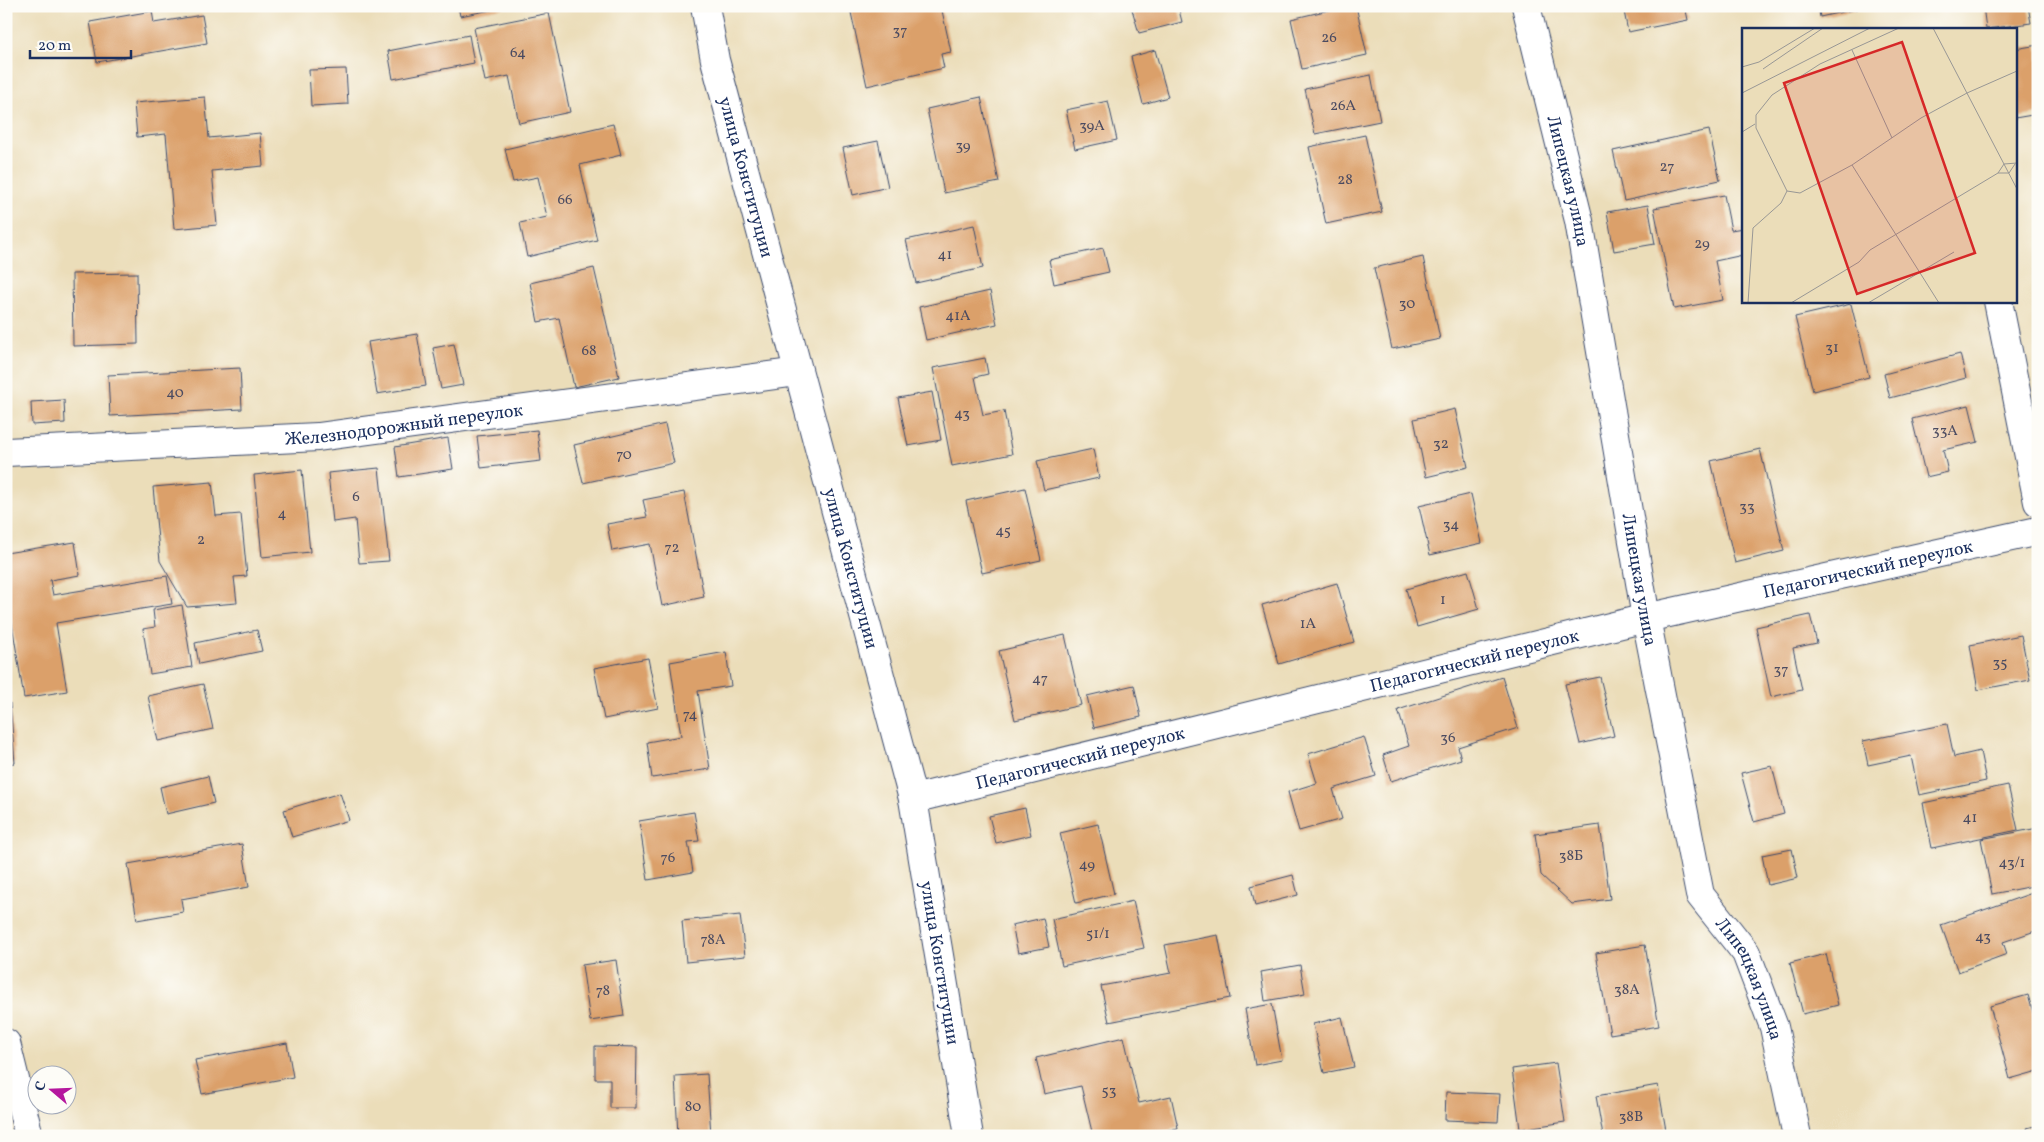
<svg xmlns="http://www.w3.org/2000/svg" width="2044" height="1142" viewBox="0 0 2044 1142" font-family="Vollkorn,serif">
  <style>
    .building { fill: #dba06a }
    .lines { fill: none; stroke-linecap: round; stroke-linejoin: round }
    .minor-casing { stroke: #3a496c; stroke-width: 30 }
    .minor { stroke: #fff; stroke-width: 28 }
    .labels { text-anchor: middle; stroke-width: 4; stroke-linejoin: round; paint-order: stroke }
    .number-label { font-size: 15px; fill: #4b4b61 }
    .street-label { font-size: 18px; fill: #1b2f5e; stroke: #fdfcf7 }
    .inset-road { fill: none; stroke: #989795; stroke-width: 1 }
    .view { fill: #d62828; fill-opacity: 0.15; stroke: #d62828; stroke-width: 2.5 }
    .inset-edge { fill: none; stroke: #1b2f5e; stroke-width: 2.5 }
  </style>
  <rect width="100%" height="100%" fill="#fdfcf7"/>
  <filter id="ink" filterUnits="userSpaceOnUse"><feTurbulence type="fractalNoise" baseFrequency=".02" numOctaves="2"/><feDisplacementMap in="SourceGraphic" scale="10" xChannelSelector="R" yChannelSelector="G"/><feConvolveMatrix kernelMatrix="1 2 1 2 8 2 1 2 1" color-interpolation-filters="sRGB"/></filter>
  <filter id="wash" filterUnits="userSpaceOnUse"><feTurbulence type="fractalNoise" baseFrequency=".0096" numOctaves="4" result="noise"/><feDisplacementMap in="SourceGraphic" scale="20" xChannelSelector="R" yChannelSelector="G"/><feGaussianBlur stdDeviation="1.12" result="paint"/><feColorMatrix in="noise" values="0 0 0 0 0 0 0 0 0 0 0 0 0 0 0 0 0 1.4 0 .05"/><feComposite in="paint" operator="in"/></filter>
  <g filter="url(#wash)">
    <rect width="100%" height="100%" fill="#ebddb9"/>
    <g id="blocks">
      <g class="building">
        <path d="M 458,6 L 507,6 L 507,7 L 460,16 Z"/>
        <path d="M 856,6 L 941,6 L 951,52 L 941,54 L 944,68 L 867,86 L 850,8 Z"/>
        <path d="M 1131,6 L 1178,6 L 1182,22 L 1139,33 Z"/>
        <path d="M 1346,6 L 1356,6 L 1367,55 L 1302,69 L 1291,19 Z"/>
        <path d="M 1623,6 L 1685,6 L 1688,20 L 1628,32 Z"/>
        <path d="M 1818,6 L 1865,6 L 1865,7 L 1820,17 Z"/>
        <path d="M 1983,6 L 2028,6 L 2031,23 L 1986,29 Z"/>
        <path d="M 152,11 L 154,23 L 202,15 L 207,43 L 97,62 L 90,22 Z"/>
        <path d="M 549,13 L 570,112 L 519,123 L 509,76 L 485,81 L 474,28 Z"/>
        <path d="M 469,35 L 474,63 L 393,79 L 388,51 Z"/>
        <path d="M 2038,45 L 2038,114 L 2015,118 L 2015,49 Z"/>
        <path d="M 1155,50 L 1168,97 L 1143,104 L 1131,57 Z"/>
        <path d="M 346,69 L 348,104 L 311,106 L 309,70 Z"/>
        <path d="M 1371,75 L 1380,121 L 1315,134 L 1305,89 Z"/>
        <path d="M 205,97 L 209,138 L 260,133 L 263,166 L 212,171 L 217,225 L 174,229 L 166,134 L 137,137 L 134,103 Z"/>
        <path d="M 981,97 L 999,182 L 944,193 L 927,109 Z"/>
        <path d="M 1108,101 L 1117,140 L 1075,149 L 1066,110 Z"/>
        <path d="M 613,124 L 621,155 L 580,165 L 597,240 L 527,257 L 520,223 L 547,217 L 538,177 L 513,182 L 505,149 Z"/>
        <path d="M 1709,130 L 1720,180 L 1624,201 L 1613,151 Z"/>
        <path d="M 1365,135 L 1382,212 L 1326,224 L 1309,147 Z"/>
        <path d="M 878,141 L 888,187 L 853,195 L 843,148 Z"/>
        <path d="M 1724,195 L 1731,230 L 1743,228 L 1743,255 L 1715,261 L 1723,300 L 1674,309 L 1654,208 Z"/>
        <path d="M 1648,205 L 1655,244 L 1614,251 L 1607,212 Z"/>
        <path d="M 974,225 L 983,268 L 916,283 L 906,240 Z"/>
        <path d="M 1103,248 L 1109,272 L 1054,284 L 1049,260 Z"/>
        <path d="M 1423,257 L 1440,339 L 1392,349 L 1374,268 Z"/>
        <path d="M 594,268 L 619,377 L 574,387 L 559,318 L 538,322 L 530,283 Z"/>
        <path d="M 137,273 L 138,344 L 73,346 L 72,274 Z"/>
        <path d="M 990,291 L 997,324 L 926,340 L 919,307 Z"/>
        <path d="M 1851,304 L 1869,377 L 1813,391 L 1795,317 Z"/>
        <path d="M 417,334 L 426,386 L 377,394 L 368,342 Z"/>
        <path d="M 454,344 L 463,385 L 441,389 L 433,348 Z"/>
        <path d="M 1960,354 L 1966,378 L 1890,398 L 1884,374 Z"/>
        <path d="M 985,358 L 988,374 L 975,377 L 983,415 L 1004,411 L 1012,454 L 952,466 L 933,368 Z"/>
        <path d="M 240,368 L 242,409 L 110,416 L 108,375 Z"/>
        <path d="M 932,392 L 941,440 L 908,446 L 898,398 Z"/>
        <path d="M 64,400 L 65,423 L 32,425 L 31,402 Z"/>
        <path d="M 1969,405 L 1978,442 L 1943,450 L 1948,472 L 1926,477 L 1912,419 Z"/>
        <path d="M 1455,409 L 1468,467 L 1426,477 L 1414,419 Z"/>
        <path d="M 665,424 L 674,463 L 583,483 L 574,445 Z"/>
        <path d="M 537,430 L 541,461 L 481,468 L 477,436 Z"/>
        <path d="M 448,438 L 453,469 L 399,477 L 395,447 Z"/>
        <path d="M 1093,449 L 1099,478 L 1044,490 L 1037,461 Z"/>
        <path d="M 1760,449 L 1784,551 L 1735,563 L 1711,461 Z"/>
        <path d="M 379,468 L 389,561 L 359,563 L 355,519 L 333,522 L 328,473 Z"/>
        <path d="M 302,470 L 310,552 L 262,557 L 254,475 Z"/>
        <path d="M 212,482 L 216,516 L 241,514 L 247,576 L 234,577 L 237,603 L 187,607 L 160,561 L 153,487 Z"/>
        <path d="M 1025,488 L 1041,560 L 982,573 L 966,501 Z"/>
        <path d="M 684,492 L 704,597 L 662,606 L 650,544 L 612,551 L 607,524 L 647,517 L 643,500 Z"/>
        <path d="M 1471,494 L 1482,543 L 1430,555 L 1419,506 Z"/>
        <path d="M 75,542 L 80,575 L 50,580 L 53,595 L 167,576 L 172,604 L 56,623 L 67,691 L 24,698 L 6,587 L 6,553 Z"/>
        <path d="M 1468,571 L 1479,609 L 1417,627 L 1406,589 Z"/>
        <path d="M 1337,583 L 1354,642 L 1279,664 L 1262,605 Z"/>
        <path d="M 182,605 L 192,667 L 150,674 L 143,629 L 155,627 L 153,610 Z"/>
        <path d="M 1810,615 L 1817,643 L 1793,648 L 1802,690 L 1771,697 L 1756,627 Z"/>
        <path d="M 257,630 L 262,651 L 199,664 L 195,643 Z"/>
        <path d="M 1065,635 L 1081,705 L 1015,720 L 999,651 Z"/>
        <path d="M 2021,635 L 2030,680 L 1978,690 L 1970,645 Z"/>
        <path d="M 726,652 L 731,686 L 698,691 L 710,769 L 652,778 L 647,742 L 681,736 L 670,662 Z"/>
        <path d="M 648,658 L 658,708 L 604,719 L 594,668 Z"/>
        <path d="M 1502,677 L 1518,728 L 1458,747 L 1461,759 L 1391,781 L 1383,755 L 1409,746 L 1398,710 Z"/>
        <path d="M 1600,677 L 1614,736 L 1580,744 L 1565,684 Z"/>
        <path d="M 203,684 L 213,729 L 158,741 L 148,696 Z"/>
        <path d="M 1134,685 L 1141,717 L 1094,728 L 1087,696 Z"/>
        <path d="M 10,703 L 15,763 L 6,764 L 6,704 Z"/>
        <path d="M 1947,724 L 1954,757 L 1980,751 L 1986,781 L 1919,795 L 1911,756 L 1868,765 L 1863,741 Z"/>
        <path d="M 1364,737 L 1376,776 L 1333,789 L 1342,819 L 1299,831 L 1288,792 L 1317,783 L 1308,754 Z"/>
        <path d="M 1772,766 L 1784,814 L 1754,822 L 1741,773 Z"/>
        <path d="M 208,776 L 214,803 L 166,814 L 160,787 Z"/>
        <path d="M 2008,785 L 2018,830 L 1932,848 L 1923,803 Z"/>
        <path d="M 340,793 L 349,820 L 292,837 L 284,810 Z"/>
        <path d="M 1025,808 L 1031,835 L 996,843 L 989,816 Z"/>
        <path d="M 694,812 L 699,841 L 688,842 L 693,872 L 648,880 L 639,821 Z"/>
        <path d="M 1098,824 L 1114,894 L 1076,903 L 1060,833 Z"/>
        <path d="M 1600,825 L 1610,899 L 1572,904 L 1541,875 L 1535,834 Z"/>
        <path d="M 2038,828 L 2038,885 L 1992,894 L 1981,839 Z"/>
        <path d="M 242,844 L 249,887 L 181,899 L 183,912 L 137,920 L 128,864 Z"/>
        <path d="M 1792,849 L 1798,878 L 1768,885 L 1762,855 Z"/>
        <path d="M 1293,875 L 1298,895 L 1255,906 L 1251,886 Z"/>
        <path d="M 2038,891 L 2038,930 L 2003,942 L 2007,954 L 1958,972 L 1941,925 Z"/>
        <path d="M 1133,901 L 1144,948 L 1062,966 L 1052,919 Z"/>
        <path d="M 740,915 L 745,956 L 686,962 L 682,921 Z"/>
        <path d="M 1043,918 L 1049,947 L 1018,953 L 1012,925 Z"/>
        <path d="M 1218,935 L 1230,998 L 1109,1022 L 1101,986 L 1171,973 L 1165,945 Z"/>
        <path d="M 1645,945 L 1659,1026 L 1610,1034 L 1596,953 Z"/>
        <path d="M 1826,954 L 1838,1005 L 1803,1014 L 1790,963 Z"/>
        <path d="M 616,960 L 624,1016 L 590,1021 L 582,965 Z"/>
        <path d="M 1300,965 L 1305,994 L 1265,1001 L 1261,972 Z"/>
        <path d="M 2028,995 L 2038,1030 L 2038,1071 L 2010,1079 L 1990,1006 Z"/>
        <path d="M 1272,1004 L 1282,1060 L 1255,1065 L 1245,1009 Z"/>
        <path d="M 1342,1017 L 1354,1067 L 1324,1073 L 1313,1024 Z"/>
        <path d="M 1124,1037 L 1139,1103 L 1171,1096 L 1178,1128 L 1143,1136 L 1093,1136 L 1081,1086 L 1044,1094 L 1036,1058 Z"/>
        <path d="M 287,1043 L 293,1077 L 202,1094 L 195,1060 Z"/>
        <path d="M 595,1046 L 637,1047 L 636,1108 L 610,1108 L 610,1079 L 595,1079 Z"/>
        <path d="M 1556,1063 L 1565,1122 L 1520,1129 L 1512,1069 Z"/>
        <path d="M 707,1074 L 711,1135 L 678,1136 L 675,1076 Z"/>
        <path d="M 1658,1085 L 1667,1136 L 1603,1136 L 1596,1096 Z"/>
        <path d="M 1446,1092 L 1500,1094 L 1498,1122 L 1445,1120 Z"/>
        <path d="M 2038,1125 L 2038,1136 L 2030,1136 L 2027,1128 Z"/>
      </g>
    </g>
  </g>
  <g filter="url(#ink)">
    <use href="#blocks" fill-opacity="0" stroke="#3a496c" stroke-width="1"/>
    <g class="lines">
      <g class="minor-casing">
        <g id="minor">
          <path id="s1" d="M 705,6 L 715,60 L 913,799 L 969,1136"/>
          <path id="s2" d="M 1526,6 L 1579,221 L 1646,618 L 1700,895 L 1746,953 L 1774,1027 L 1797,1136"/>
          <path d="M 1998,301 L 2038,502"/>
          <path id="s3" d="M 6,452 L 318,437 L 798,372"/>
          <path id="s4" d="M 913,799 L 1646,618 L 2038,531"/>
          <path d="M 6,1043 L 29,1136"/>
        </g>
      </g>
      <use href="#minor" class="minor"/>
    </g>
  </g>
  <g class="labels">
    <g class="number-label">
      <text x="900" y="35">37</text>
      <text x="1329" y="42">26</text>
      <text x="518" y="57">64</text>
      <text x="1343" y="110">26А</text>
      <text x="1092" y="130">39А</text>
      <text x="963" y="150">39</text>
      <text x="1667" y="171">27</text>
      <text x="1345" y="184">28</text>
      <text x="565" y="204">66</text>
      <text x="1702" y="248">29</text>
      <text x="945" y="259">41</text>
      <text x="1407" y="308">30</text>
      <text x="958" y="320">41А</text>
      <text x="1832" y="352">31</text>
      <text x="589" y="355">68</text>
      <text x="175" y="397">40</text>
      <text x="962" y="418">43</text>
      <text x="1945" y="435">33А</text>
      <text x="1441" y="448">32</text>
      <text x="624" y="459">70</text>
      <text x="356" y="501">6</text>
      <text x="1747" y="511">33</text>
      <text x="282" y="518">4</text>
      <text x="1451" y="529">34</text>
      <text x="1003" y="535">45</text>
      <text x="201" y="544">2</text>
      <text x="672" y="552">72</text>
      <text x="1443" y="604">1</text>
      <text x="1308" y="628">1А</text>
      <text x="2000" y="667">35</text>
      <text x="1781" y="674">37</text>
      <text x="1040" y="683">47</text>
      <text x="690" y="719">74</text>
      <text x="1448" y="742">36</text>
      <text x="1970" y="822">41</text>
      <text x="1571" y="860">38Б</text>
      <text x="668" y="862">76</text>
      <text x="2012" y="867">43/1</text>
      <text x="1087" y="869">49</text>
      <text x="1098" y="938">51/1</text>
      <text x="1983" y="941">43</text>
      <text x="713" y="944">78А</text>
      <text x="1627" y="994">38А</text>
      <text x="603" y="995">78</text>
      <text x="1109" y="1095">53</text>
      <text x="693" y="1111">80</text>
      <text x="1631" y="1121">38В</text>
    </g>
    <g class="street-label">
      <text dy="6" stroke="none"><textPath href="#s1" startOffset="176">улица Конституции</textPath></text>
      <text dy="6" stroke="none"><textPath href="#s2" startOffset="180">Липецкая улица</textPath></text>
      <text dy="6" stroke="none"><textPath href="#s3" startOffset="399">Железнодорожный переулок</textPath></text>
      <text dy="6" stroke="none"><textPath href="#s1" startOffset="581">улица Конституции</textPath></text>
      <text dy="6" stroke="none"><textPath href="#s4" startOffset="982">Педагогический переулок</textPath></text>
      <text dy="6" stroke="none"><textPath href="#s2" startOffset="585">Липецкая улица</textPath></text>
      <text dy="6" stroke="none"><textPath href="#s4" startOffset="578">Педагогический переулок</textPath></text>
      <text dy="6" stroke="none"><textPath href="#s4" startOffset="172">Педагогический переулок</textPath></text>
      <text dy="6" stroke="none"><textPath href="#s1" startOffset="986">улица Конституции</textPath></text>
      <text dy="6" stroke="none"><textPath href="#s2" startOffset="1005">Липецкая улица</textPath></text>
    </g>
  </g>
  <g transform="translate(1742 28)">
    <rect width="275" height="275" fill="#ebddb9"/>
    <path class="inset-road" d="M 191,0 L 275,161M 110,22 L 150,110M 0,39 L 17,34 L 73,0M 21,41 L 81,0M 0,65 L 128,0M 0,104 L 13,96M 110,137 L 197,275M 256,145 L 267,145 L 273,136M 45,163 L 58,165 L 110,137 L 179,90 L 225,65 L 275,43M 6,275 L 11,200 L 39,175 L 45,163 L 14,100 L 14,87 L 30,67 L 78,36 L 157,0M 49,275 L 117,234 L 128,222 L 256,145 L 262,136 L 275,135M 126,275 L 212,224"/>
    <path class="view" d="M 160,14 L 233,225 L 115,266 L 42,55 Z"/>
    <rect width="275" height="275" class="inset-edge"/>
  </g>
  <rect width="2044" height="1142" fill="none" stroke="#fdfcf7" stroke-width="25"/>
  <g transform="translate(52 1090) rotate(289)"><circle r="24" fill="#fdfcf7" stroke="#a3aaba"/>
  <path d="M0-4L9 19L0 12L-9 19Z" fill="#b5179e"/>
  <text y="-8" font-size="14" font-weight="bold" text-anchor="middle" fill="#1b2f5e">С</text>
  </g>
  <path d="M30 50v8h101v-8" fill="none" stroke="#1b2f5e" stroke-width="2.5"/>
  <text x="38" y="50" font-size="15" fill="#1b2f5e" stroke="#fdfcf7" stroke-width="4" paint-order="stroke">20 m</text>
</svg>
